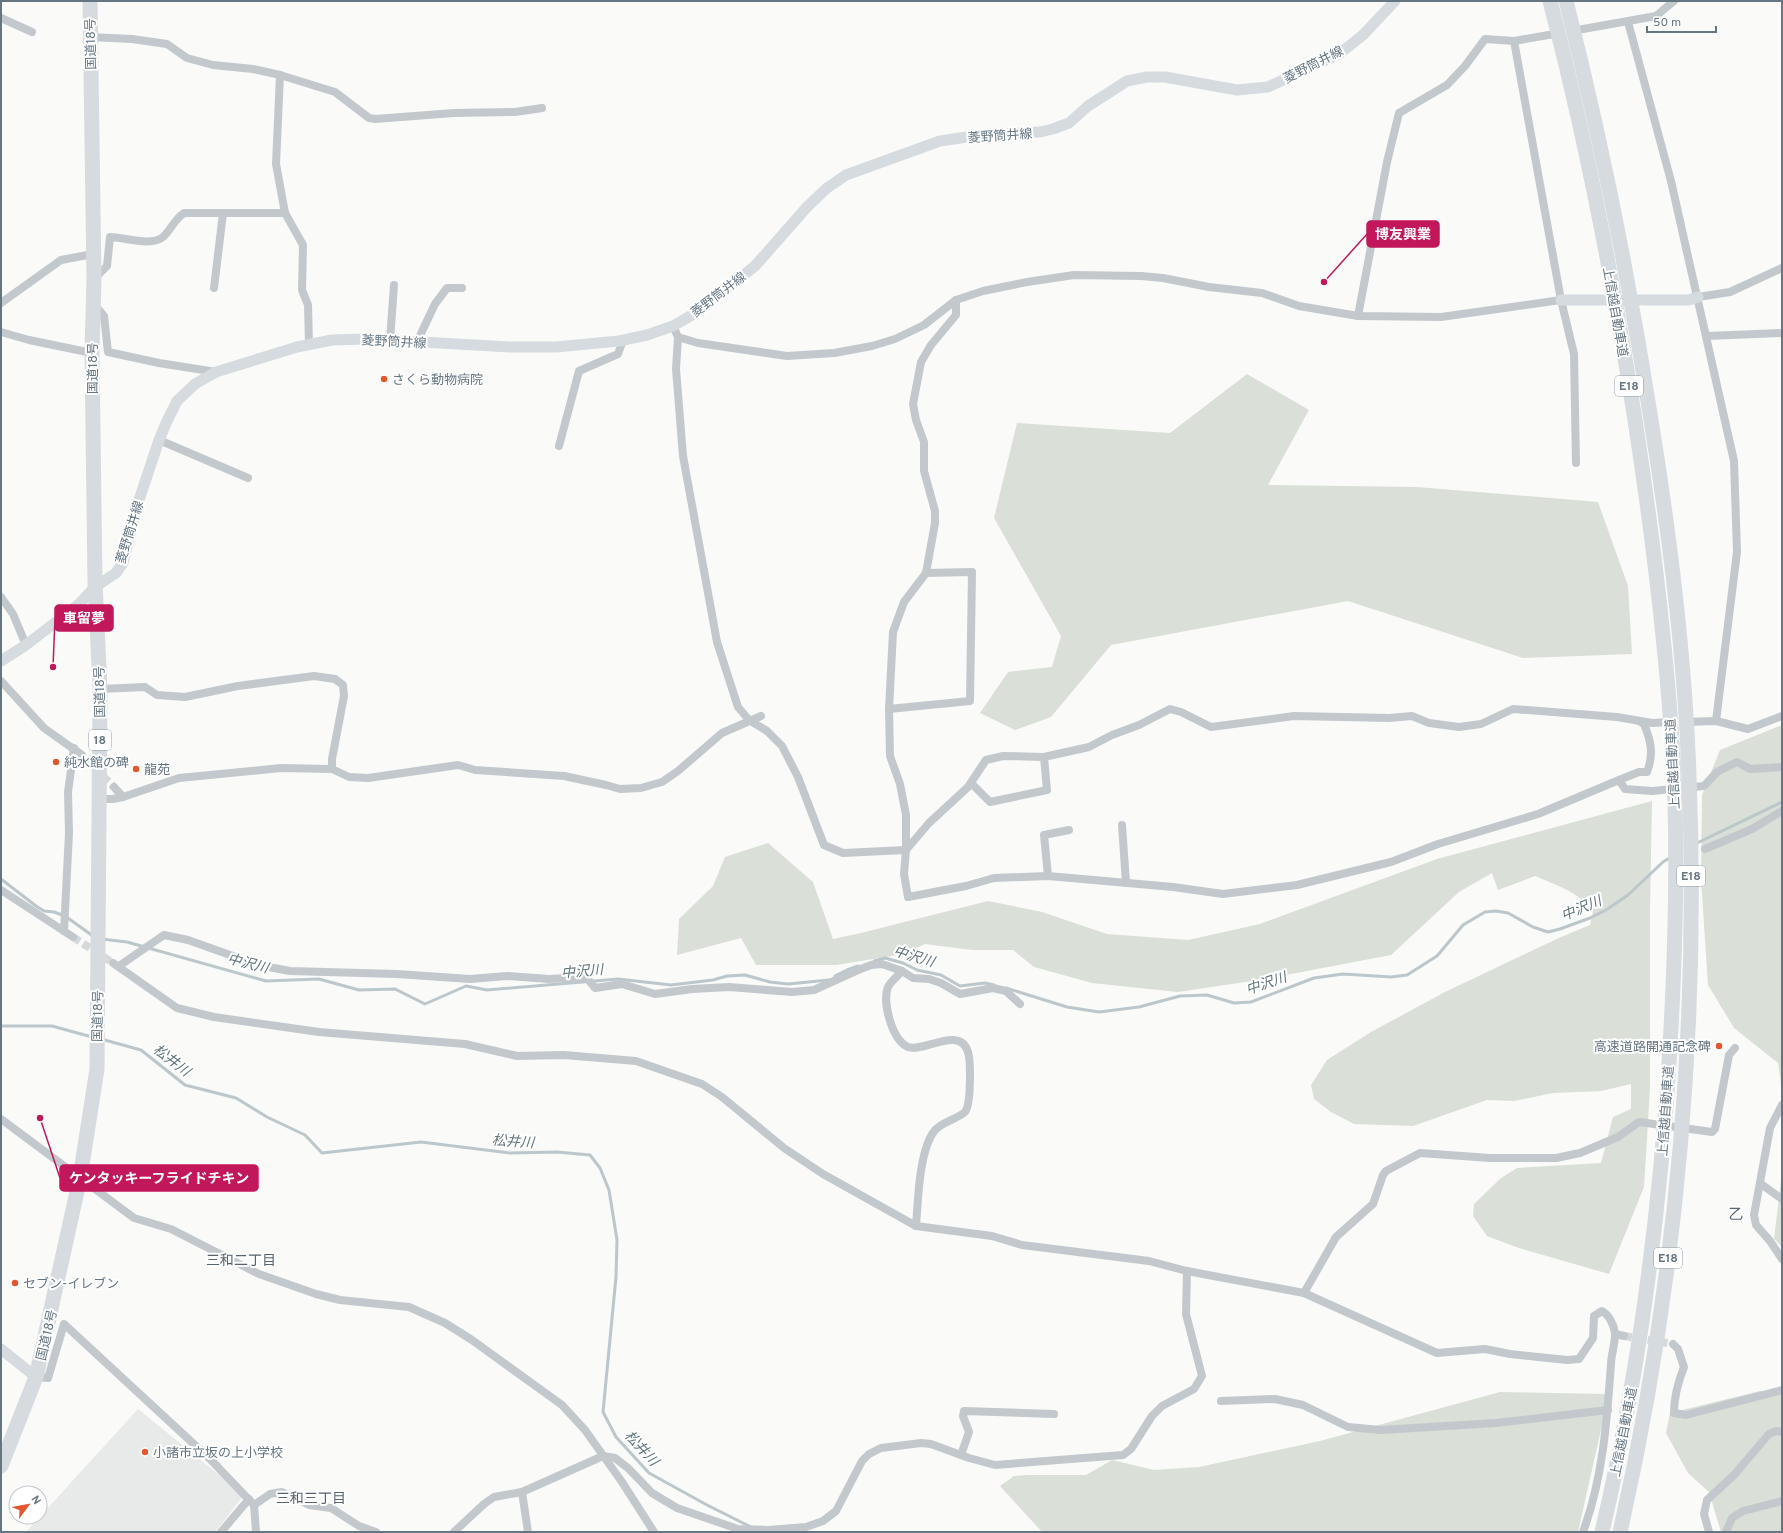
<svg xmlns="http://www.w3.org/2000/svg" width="1783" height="1533" viewBox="0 0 1783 1533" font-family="Overpass,'Noto Sans JP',sans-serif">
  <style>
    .built { fill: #e8e9e9 }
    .green { fill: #dadfd7 }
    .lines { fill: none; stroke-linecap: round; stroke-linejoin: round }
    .stream { stroke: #bbc7cb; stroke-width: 3 }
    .street-tunnel { stroke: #d5d9db; stroke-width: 8; stroke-dasharray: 8 4; stroke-linecap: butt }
    .street { stroke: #c3c8cc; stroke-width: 8 }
    .secondary { stroke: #d6dbdf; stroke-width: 11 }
    .highway { stroke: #d6dbdf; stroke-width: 15 }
    .poi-dot { fill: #e4572e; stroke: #fff; stroke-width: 1.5 }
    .labels { text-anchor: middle; stroke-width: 4; stroke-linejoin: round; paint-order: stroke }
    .shield { fill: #fff; stroke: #939fa8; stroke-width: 1 }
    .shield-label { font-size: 12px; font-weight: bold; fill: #657683 }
    .street-label { font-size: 13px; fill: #657683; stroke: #fff }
    .poi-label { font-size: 13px; fill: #657683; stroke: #fff; text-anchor: start }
    .water-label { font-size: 14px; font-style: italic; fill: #60757c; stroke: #fff }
    .neighbourhood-label { font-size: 14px; fill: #57646e; stroke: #fff }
    .quarter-label { font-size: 15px; fill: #57646e; stroke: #fff }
    .leader { fill: none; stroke: #c2185b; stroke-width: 1.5 }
    .callout-dot { fill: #c2185b; stroke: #fff; stroke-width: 1.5 }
    .callout { fill: #c2185b; stroke: #c2185b; stroke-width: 1.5 }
    .callout-label { font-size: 14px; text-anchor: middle; font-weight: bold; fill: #fff }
  </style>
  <rect width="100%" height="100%" fill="#fafaf8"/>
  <path class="built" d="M 138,1409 L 244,1495 L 215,1532 L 26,1532 Z"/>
  <g class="green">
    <path d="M 1247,374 L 1309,410 L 1268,485 L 1417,487 L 1598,502 L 1628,586 L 1632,654 L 1523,658 L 1348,601 L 1111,645 L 1051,717 L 1015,730 L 980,713 L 1008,672 L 1052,667 L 1061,636 L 994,518 L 1017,423 L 1170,433 Z"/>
    <path d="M 1782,725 L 1782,1091 L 1778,1063 L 1734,1028 L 1708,985 L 1701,879 L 1702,795 L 1720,750 Z"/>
    <path d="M 1652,801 L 1650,909 L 1650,1088 L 1644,1187 L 1609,1274 L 1519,1248 L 1487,1236 L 1473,1216 L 1474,1204 L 1501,1178 L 1517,1168 L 1601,1163 L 1613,1117 L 1631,1109 L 1631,1084 L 1601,1091 L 1553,1093 L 1514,1101 L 1487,1100 L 1413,1126 L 1354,1124 L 1331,1112 L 1314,1099 L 1311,1085 L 1327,1060 L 1371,1032 L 1445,992 L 1561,937 L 1590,925 L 1593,911 C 1577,891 1558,886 1535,876 L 1498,890 L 1492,873 L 1459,892 L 1391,955 L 1265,979 L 1178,992 L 1092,983 L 1034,967 L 1013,950 L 972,950 L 925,944 L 904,954 L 836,965 L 756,965 L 741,938 L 677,955 L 679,919 L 713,886 L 725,857 L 768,843 L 813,882 L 833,939 L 861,933 L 988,901 L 1042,912 L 1107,934 L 1188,940 L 1260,924 L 1437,859 Z"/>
    <path d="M 1782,1172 L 1782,1247 L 1774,1239 Z"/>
    <path d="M 1760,1391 L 1782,1394 L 1782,1532 L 1721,1532 L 1709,1492 L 1688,1473 L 1666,1433 L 1670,1413 Z"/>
    <path d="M 1500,1392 L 1609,1394 L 1578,1532 L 1042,1532 L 1000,1486 L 1014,1476 L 1028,1475 L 1086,1475 L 1112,1460 L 1154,1470 L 1199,1467 L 1320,1441 Z"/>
  </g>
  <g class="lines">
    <g class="stream">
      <path d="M 1695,844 L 1782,802"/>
      <path d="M 1,879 L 36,906 L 44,911 L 54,912 L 65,916 L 93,936"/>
      <path d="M 102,939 L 127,942 L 266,981 L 319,979 L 359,990 L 395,989 L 425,1004 L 466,986 L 487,990 L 618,979 L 671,985 L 713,980 L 727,976 L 745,975 L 770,982 L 788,984 L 829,980"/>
      <path d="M 874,961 L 885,958 L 903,963 L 917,970 L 941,975 L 960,986 L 985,983 L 994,985"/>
      <path d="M 835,976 L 847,970 L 858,966"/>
      <path d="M 1006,988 L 1067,1007 L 1099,1012 L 1139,1007 L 1180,996 L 1207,995 L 1234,1003 L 1251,1002 L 1314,978 L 1343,974 L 1391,977 L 1407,975 L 1437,956 L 1463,925 L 1485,912 L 1496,911 L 1508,913 L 1533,927 L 1548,932 L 1560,929 L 1590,918 L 1606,910 L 1628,895 L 1663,862 L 1671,857"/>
      <path d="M 1,1026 L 52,1026 L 92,1037"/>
      <path d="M 101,1039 L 141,1050 L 185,1085 L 236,1098 L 267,1117 L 305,1135 L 322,1153 L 421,1142 L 510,1153 L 557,1152 L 590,1155 L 600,1168 L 609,1190 L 617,1240 L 616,1277 L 603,1412 L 616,1437 L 649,1473 L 707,1505 L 751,1527"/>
    </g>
    <g class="street-tunnel">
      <path d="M 77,751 L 114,787"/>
      <path d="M 73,937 L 113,963"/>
      <path d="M 1624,1336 L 1673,1344"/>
    </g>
    <g class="street">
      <path d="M 1,18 L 32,32"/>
      <path d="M 1628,22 L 1671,181 L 1734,461 L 1737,552 L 1716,721"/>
      <path d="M 1572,31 L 1656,16 L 1674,1"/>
      <path d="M 90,37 L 132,39 L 167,44 L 187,58 L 213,65 L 253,69 L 280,75 L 335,92 L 369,118 L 375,119 L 454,113 L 515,112 L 542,108"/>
      <path d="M 1514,41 L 1561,300 L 1574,354 L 1576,463"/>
      <path d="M 280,75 L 276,164 L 285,213 L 303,245 L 302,290 L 308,305 L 309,345"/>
      <path d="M 95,278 L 107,266 L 110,237 C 124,237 151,247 163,237 C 171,230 173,221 184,213 L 285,213"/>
      <path d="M 214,288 L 223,213"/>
      <path d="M 1698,297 L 1730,292 L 1782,268"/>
      <path d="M 956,300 L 956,315 L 931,345 L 921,362 L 913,404 L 916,420 L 924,442 L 924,471 L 935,511 L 935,523 L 926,573 L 904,602 L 893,632 L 889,709 L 890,756 L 900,784 L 906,815 L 906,850 L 904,874 L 908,897 L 966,886 L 994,878 L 1048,876 L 1173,887 L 1223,894 L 1297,885 L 1391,862 L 1438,844 L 1538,814 L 1619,780 L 1625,789 L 1652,791 L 1704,786 L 1717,772 L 1737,762 L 1750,769 L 1782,767"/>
      <path d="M 1,303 L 61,260 L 93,254"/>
      <path d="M 94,304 L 104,316 L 108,352 L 159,363 L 216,372"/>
      <path d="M 1358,316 L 1387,162 L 1399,113 L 1447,85 L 1465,66 L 1485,39 L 1514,41 L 1560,33"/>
      <path d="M 673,326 L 678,337 L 676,369 L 683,456 L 717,642 L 738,707 L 749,720 L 767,731 L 782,746 L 798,777 L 824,845 L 843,853 L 906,850 L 929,823 L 968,787 L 986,760 L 1003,756 L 1044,757 L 1089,747 L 1112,735 L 1139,725 L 1170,709 L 1181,712 L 1211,727 L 1294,716 L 1389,718 L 1412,716 L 1429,723 L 1459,727 L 1481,724 L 1513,709 L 1617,717 L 1652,723 L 1672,722"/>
      <path d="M 1,332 L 29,340 L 92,353"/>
      <path d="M 1707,336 L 1782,333"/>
      <path d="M 678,337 L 698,343 L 787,356 L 834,353 L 872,346 L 895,339 L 924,325 L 956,300 L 983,291 L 1027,282 L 1074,275 L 1141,276 L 1163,278 L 1209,287 L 1262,293 L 1299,306 L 1358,316 L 1441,317 L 1561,300"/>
      <path d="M 390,340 L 394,285"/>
      <path d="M 417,342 L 435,304 L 447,288 L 462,288"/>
      <path d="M 159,440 L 248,478"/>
      <path d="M 559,446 L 579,371 L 618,354 L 623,340"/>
      <path d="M 1,597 L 13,614 L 26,645"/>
      <path d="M 1,681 L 44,728 L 82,755"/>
      <path d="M 100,689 L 145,687 L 157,695 L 185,697 L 238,686 L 314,676 L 335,679 L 343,685 L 344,696 L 332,759 L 332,769 L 349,777 L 368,778 L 458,765 L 475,770 L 564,776 L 606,785 L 620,789 L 641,788 L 662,782 L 678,771 L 722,733 L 761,716"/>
      <path d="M 889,709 L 970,701 L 972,572 L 926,573"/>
      <path d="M 1684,722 L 1716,721 L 1748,729 L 1782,716"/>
      <path d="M 1619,780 L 1639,772 L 1647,772 C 1654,754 1651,741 1644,724 L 1639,721"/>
      <path d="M 971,783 L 990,802 L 1047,790 L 1044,757"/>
      <path d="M 114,787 L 123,797"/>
      <path d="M 99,799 L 113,799 L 123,797 L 179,778 L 281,768 L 332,769"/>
      <path d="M 1122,825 L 1126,883"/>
      <path d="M 1705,849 L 1752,829 L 1782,811"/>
      <path d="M 1048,876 L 1044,835 L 1069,830"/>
      <path d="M 1,890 L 73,937"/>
      <path d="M 64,931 L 69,833 L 68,792 L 74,748"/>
      <path d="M 113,963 L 177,1008 L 214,1017 L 319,1032 L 465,1044 L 517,1056 L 564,1055 L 636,1061 L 702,1084 L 722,1097 L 784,1148 L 823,1174 L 916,1226 L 992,1236 L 1022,1245 L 1149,1261 L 1187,1271 L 1304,1293 L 1437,1353 L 1485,1349 L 1510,1354 L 1567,1360 L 1579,1359 L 1593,1338 L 1594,1316 L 1602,1311 C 1609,1315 1614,1325 1615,1333 C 1616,1339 1611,1356 1611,1364 C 1607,1420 1603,1478 1583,1532"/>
      <path d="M 119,966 L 164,935 L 188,940 L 258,965 L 290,971 L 397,974 L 470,979 L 507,976 L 549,979 L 586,977 L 595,988 L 622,984 L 655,994 L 692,989 L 729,987 L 792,992 L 814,990 L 858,970 L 871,965 L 882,964 L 902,971 L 913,978 L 929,979 L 941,983 L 960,994 L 993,988 L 1006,991 L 1020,1004"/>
      <path d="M 902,971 C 898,976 891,981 888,987 C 882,1002 892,1040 908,1047 C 923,1053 960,1025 968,1052 C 971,1062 971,1105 965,1112 C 954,1121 937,1123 931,1136 C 919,1158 918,1201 916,1226"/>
      <path d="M 1782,1105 L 1770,1128 L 1754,1215 L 1756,1225 L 1770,1241 L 1782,1259"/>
      <path d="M 1,1119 L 134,1218 L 171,1229 L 259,1274 L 316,1294 L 340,1300 L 409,1307 L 445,1323 L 472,1340 L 562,1405 L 585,1430 L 622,1482 L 654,1532"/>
      <path d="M 1761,1184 L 1782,1199"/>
      <path d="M 1304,1293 L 1336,1237 L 1373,1204 L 1383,1175 L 1386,1171 L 1420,1153 L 1490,1158 L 1556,1158 L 1580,1153 L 1618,1137 L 1639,1122 L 1712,1132 L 1715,1129 L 1729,1055 L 1735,1048"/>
      <path d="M 1615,1334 L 1624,1336"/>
      <path d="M 1673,1344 L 1678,1349 L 1684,1367 C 1678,1382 1674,1396 1674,1413 L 1686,1415 L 1782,1390"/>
      <path d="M 36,1377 L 48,1378 L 64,1324 L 210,1459 L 254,1505 L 256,1532"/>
      <path d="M 1221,1401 L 1275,1399 L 1303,1405 L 1348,1427 L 1381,1430 L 1496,1423 L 1608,1410"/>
      <path d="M 961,1455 L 969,1432 L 963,1416 L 964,1411 L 1054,1414"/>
      <path d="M 522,1492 L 528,1532"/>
      <path d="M 254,1505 L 270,1494 L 282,1492 L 309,1505 L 331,1508 L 359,1526 L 376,1532"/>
      <path d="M 221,1532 L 249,1499"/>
      <path d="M 454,1532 L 484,1504 L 494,1497 L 522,1492 L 603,1456 L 615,1458 L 628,1468 L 652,1493 L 677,1508 L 738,1529 L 769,1530 L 806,1527 L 823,1521 L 836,1511 L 862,1461 L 869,1454 L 881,1448 L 921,1443 L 931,1444 L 969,1458 L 995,1465 L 1123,1455 L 1131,1449 L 1152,1416 L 1162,1406 L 1194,1389 L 1202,1376 L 1186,1314 L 1187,1271"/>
      <path d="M 1709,1532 L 1704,1514 L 1707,1500 L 1734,1475 L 1769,1434 L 1776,1431 L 1782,1432"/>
      <path d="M 1726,1532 L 1732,1518 L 1743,1511 L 1782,1501"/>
    </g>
    <g class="secondary">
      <path d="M 1561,300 L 1689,300 L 1698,297"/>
      <path d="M 1,661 L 26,645 L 79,604 L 95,587 L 116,573 L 123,563 L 137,506 L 159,440 L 167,421 L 177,401 L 195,384 L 216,372 L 297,347 L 332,340 L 368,339 L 510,347 L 556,347 L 619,341 L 647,335 L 673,326 L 692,315 L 731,285 L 755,266 L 807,207 L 827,188 L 846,175 L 940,141 L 980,135 L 1040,132 L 1053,129 L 1069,123 L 1088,106 L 1127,81 L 1147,77 L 1165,77 L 1237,90 L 1268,87 L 1339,54 L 1363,35 L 1395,1"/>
      <path d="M 1,1349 L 36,1377"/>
    </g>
    <g class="highway">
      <path d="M 1550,1 C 1586,139 1613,279 1635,420 C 1653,538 1668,657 1674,775 C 1678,871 1675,967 1669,1063 C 1659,1221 1638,1378 1602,1532"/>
      <path d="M 1566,1 C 1601,139 1629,279 1651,420 C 1670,537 1685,657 1689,775 C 1699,1029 1676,1285 1620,1532"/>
      <path d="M 1,1466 L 36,1377 L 80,1178 L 97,1069 L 100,689 L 95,582 L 92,353 L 94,278 L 90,1"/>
    </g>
  </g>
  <g class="poi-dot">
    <circle cx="384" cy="379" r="4"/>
    <circle cx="56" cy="762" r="4"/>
    <circle cx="136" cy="769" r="4"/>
    <circle cx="1719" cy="1046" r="4"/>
    <circle cx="15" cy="1283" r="4"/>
    <circle cx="145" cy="1452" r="4"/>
  </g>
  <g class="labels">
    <g class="shield">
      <rect x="1615" y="376" width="28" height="20" rx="3"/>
      <rect x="89" y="730" width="22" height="20" rx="3"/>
      <rect x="1677" y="866" width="28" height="20" rx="3"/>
      <rect x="1654" y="1248" width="28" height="20" rx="3"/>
    </g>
    <g class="shield-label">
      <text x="1629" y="390">E18</text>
      <text x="100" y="744">18</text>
      <text x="1691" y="880">E18</text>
      <text x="1668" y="1262">E18</text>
    </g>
    <g class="street-label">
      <text transform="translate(90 44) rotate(-91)" y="5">国道18号</text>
      <text transform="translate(1313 64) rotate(-27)" y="5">菱野筒井線</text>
      <text transform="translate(1000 135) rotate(-4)" y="5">菱野筒井線</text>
      <text transform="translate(718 294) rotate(-37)" y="5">菱野筒井線</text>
      <text transform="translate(1616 312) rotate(80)" y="5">上信越自動車道</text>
      <text transform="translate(394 341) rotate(3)" y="5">菱野筒井線</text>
      <text transform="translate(92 368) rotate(-90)" y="5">国道18号</text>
      <text transform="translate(129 532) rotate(-73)" y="5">菱野筒井線</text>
      <text transform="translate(99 692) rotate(-91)" y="5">国道18号</text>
      <text transform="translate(1672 764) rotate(-93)" y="5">上信越自動車道</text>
      <text transform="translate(97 1016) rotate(-89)" y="5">国道18号</text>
      <text transform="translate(1665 1111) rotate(-86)" y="5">上信越自動車道</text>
      <text transform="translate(46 1335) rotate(-77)" y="5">国道18号</text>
      <text transform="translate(1623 1432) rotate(-79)" y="5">上信越自動車道</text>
    </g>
    <g class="poi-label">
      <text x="392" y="384">さくら動物病院</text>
      <text x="64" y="767">純水館の碑</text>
      <text x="144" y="774">龍苑</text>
      <text x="1711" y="1051" text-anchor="end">高速道路開通記念碑</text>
      <text x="23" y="1288">セブン-イレブン</text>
      <text x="153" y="1457">小諸市立坂の上小学校</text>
    </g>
    <g class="water-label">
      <text transform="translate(1581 908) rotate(-23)" y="5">中沢川</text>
      <text transform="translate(914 956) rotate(17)" y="5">中沢川</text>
      <text transform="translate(248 963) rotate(14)" y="5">中沢川</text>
      <text transform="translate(582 971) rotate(-5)" y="5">中沢川</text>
      <text transform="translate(1266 983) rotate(-19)" y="5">中沢川</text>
      <text transform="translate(172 1060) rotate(37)" y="5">松井川</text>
      <text transform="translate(513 1141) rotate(4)" y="5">松井川</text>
      <text transform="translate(642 1448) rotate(47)" y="5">松井川</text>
    </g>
    <g class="neighbourhood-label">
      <text x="241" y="1265">三和二丁目</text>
      <text x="311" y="1503">三和三丁目</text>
    </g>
    <g class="quarter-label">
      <text x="1736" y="1219">乙</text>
    </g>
  </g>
  <path class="leader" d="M1324 282L1367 234M53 667L55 618M40 1118L60 1178"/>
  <g class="callout-dot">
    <circle cx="1324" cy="282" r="4"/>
    <circle cx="53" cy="667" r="4"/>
    <circle cx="40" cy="1118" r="4"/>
  </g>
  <g class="callout">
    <rect x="1367" y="221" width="72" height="26" rx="4"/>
    <rect x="55" y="605" width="58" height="26" rx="4"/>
    <rect x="60" y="1165" width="198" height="26" rx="4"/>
  </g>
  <g class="callout-label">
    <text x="1403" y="239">博友興業</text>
    <text x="84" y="623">車留夢</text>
    <text x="159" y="1183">ケンタッキーフライドチキン</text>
  </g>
  <rect width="1783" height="1533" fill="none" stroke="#657683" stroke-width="4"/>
  <g transform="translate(28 1505) rotate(58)"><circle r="19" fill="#ffffff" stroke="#c1c8cd"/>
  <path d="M0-3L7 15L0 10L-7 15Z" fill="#e4572e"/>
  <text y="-6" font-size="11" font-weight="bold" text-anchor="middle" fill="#657683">N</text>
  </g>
  <path d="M1647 26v6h69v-6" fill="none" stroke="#657683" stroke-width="2"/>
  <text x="1653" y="26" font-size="12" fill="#657683" stroke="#ffffff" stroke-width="3" paint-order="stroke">50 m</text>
</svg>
